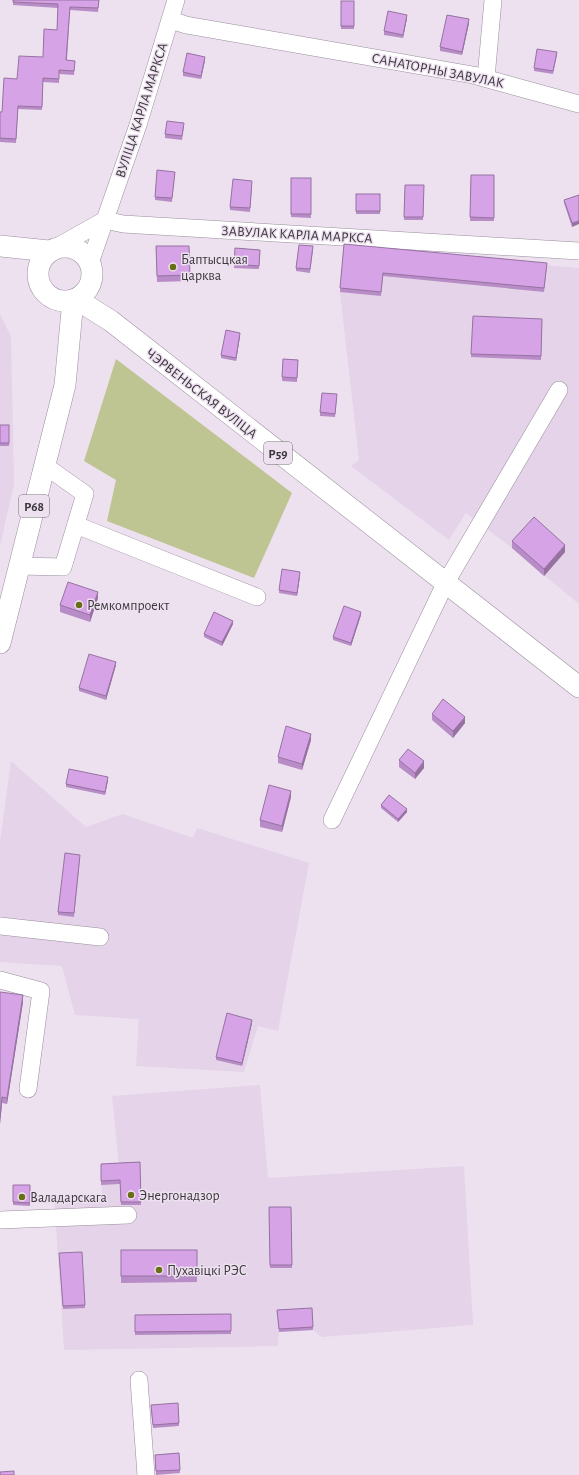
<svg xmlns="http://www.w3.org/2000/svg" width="579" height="1475" viewBox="0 0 579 1475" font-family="'Alegreya Sans',sans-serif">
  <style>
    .built { fill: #e4d3e9 }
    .green { fill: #bec492 }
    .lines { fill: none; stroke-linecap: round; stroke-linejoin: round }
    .minor-casing { stroke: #998e9c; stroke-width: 18 }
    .major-casing { stroke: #998e9c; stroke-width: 22 }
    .minor { stroke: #fff; stroke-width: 17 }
    .major { stroke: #fff; stroke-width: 21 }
    .wall { fill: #b88cc6 }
    .shaded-wall { fill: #9672a1 }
    .building { fill: #d6a3e6; stroke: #9672a1 }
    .poi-dot { fill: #686e14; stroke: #ede1f0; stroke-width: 1.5 }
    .labels { text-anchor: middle; stroke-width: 3; stroke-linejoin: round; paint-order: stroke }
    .shield { fill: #ede1f0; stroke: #716a73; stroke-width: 1 }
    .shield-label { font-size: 13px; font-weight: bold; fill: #3c373d }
    .street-label { font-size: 14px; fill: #3c373d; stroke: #ede1f0 }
    .poi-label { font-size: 14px; fill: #3c373d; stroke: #ede1f0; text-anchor: start }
  </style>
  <rect width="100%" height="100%" fill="#ede1f0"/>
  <g class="built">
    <path d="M 344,247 L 579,268 L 579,604 L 512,548 L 466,513 L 449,540 L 351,466 L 359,460 L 340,292 Z"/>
    <path d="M 0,314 L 11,337 L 14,484 L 0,546 Z"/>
    <path d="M 11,761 L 86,827 L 123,814 L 193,838 L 197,828 L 309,863 L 278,1031 L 258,1026 L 244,1072 L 136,1066 L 139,1019 L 75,1015 L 62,966 L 0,962 L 0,842 Z"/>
    <path d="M 260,1085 L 268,1178 L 464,1166 L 473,1325 L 322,1337 L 313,1330 L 279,1332 L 278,1346 L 64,1350 L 54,1195 L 102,1195 L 101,1167 L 119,1166 L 112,1096 Z"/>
  </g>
  <path class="green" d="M 116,359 L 292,493 L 254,578 L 107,521 L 116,480 L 84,461 Z"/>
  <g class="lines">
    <g class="minor-casing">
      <g id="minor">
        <path d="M 171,20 L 186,25 L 473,75 L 579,104"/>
        <path d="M 486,78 L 493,0"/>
        <path d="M 105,220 L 123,224 L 579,251"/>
        <path d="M 55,248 L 105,220"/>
        <path d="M 90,263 L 138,125 L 176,0"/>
        <path d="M 76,525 L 257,597"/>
        <path d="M 19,566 L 63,567 L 85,494 L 44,465"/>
        <path d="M 332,820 L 445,584 L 559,390"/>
        <path d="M 0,926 L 100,937"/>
        <path d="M 0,980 L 41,991 L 28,1089"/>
        <path d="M 0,1220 L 128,1215"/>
        <path d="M 139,1380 L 146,1475"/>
      </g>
    </g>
    <g class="major-casing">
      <g id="major">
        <path d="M 0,246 L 49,251"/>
        <circle cx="65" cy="274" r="27"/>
        <path d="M 76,299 L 111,321 L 579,687"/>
        <path d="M 0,643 L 65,385 L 73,300"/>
      </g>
    </g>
    <use href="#minor" class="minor"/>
    <use href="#major" class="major"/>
  </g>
  <g class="wall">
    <path d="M 13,0 L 99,0 L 98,12 L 70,10 L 67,60 L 75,61 L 74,75 L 59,74 L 59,83 L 43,82 L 42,110 L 18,109 L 16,143 L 0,142 L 0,112 L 2,112 L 17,79 L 43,57 L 57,30 L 58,8 L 13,5 Z"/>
    <rect x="341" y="1" width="13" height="28"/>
    <path d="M 407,18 L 403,38 L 384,35 L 384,31 Z"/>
    <path d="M 469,23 L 462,55 L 440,51 L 440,47 Z"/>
    <path d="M 557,55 L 553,74 L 534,71 L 534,68 Z"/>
    <path d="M 205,60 L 201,79 L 183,76 L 183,72 Z"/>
    <path d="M 184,126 L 182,140 L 165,138 L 165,134 Z"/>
    <path d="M 175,172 L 172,202 L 155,200 L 155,197 Z"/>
    <path d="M 471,175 L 494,175 L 494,221 L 470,221 Z"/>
    <path d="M 291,178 L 311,178 L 311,218 L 291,217 Z"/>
    <path d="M 252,185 L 250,212 L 230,210 L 230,207 Z"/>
    <path d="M 405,185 L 424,185 L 423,220 L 404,220 Z"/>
    <rect x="356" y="194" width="24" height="20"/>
    <path d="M 579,195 L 572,227 L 564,203 L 564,200 Z"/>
    <path d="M 344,244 L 547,266 L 544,292 L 383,276 L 381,296 L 340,292 Z"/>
    <path d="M 156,246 L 189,246 L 190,281 L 157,282 Z"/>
    <path d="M 235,248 L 260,250 L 259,269 L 234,268 Z"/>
    <path d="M 313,250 L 310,273 L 296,271 L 296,268 Z"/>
    <path d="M 542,319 L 541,360 L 471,357 L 471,354 Z"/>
    <path d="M 240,336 L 236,361 L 221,358 L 221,355 Z"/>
    <path d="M 283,359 L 298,360 L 297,382 L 282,381 Z"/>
    <path d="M 337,397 L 335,417 L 320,416 L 320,412 Z"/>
    <rect x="0" y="425" width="9" height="21"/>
    <path d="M 512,541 L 565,552 L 544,576 L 512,548 Z"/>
    <path d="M 300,576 L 297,596 L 279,593 L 279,590 Z"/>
    <path d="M 98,598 L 90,622 L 60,612 L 60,605 Z"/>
    <path d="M 361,615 L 351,646 L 333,640 L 333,637 Z"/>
    <path d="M 233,624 L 222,646 L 204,637 L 204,634 Z"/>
    <path d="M 116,665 L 106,700 L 79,691 L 79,688 Z"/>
    <path d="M 432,714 L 465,723 L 453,738 L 432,720 Z"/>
    <path d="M 311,740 L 302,770 L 278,763 L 278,757 Z"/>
    <path d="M 399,760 L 424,768 L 415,779 L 399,767 Z"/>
    <path d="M 108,780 L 105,795 L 66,787 L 66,784 Z"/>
    <path d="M 291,797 L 282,832 L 260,827 L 260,820 Z"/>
    <path d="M 381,805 L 407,812 L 398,822 L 381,808 Z"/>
    <path d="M 80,858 L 74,917 L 58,915 L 58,912 Z"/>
    <path d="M 0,992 L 23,1002 L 7,1104 L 2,1103 L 0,1124 Z"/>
    <path d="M 252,1023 L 242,1066 L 216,1060 L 216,1057 Z"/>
    <path d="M 140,1162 L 141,1205 L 121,1205 L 120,1184 L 101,1185 L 101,1164 Z"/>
    <path d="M 13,1185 L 30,1185 L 30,1206 L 13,1205 Z"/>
    <path d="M 269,1207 L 291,1207 L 292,1268 L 270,1268 Z"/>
    <path d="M 121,1250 L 197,1250 L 197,1282 L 121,1283 Z"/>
    <path d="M 59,1257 L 85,1305 L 85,1308 L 63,1309 Z"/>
    <path d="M 312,1308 L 313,1330 L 279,1332 L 277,1310 Z"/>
    <path d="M 231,1314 L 231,1334 L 135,1335 L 135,1315 Z"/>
    <path d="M 178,1403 L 179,1426 L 153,1428 L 151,1408 Z"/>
    <path d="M 179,1453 L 180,1473 L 156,1475 L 155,1455 Z"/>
  </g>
  <g class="shaded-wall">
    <path d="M 407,15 L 407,18 L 403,38 L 403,35 Z"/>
    <path d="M 469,19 L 469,23 L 462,55 L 462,52 Z"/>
    <path d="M 205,57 L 205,60 L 201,79 L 201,76 Z"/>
    <path d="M 579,221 L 579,224 L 572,227 L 572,223 Z"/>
    <path d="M 240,333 L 240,336 L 236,361 L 236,358 Z"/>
    <path d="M 565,545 L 565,552 L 544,576 L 544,569 Z"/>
    <path d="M 300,572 L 300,576 L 297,596 L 297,593 Z"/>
    <path d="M 98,592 L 98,598 L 90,622 L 90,615 Z"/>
    <path d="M 361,612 L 361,615 L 351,646 L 351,643 Z"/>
    <path d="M 233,621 L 233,624 L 222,646 L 222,642 Z"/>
    <path d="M 116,662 L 116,665 L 106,700 L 106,696 Z"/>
    <path d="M 465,717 L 465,723 L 453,738 L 453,731 Z"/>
    <path d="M 311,734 L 311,740 L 302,770 L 302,764 Z"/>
    <path d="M 424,761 L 424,768 L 415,779 L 415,773 Z"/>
    <path d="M 108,777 L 108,780 L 105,795 L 105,792 Z"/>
    <path d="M 291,791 L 291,797 L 282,832 L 282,826 Z"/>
    <path d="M 407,809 L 407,812 L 398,822 L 398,819 Z"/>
    <path d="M 23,995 L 23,1002 L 7,1104 L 7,1098 Z"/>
    <path d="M 252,1020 L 252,1023 L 242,1066 L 242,1063 Z"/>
    <path d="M 2,1097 L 2,1103 L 0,1124 L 0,1117 Z"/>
  </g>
  <g class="building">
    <path d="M 13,0 L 99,0 L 98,8 L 70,7 L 66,60 L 75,61 L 74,71 L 59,70 L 59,79 L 43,78 L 42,107 L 18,106 L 16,139 L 0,138 L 0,112 L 2,112 L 4,78 L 17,79 L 19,56 L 43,57 L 44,29 L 57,30 L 58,4 L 13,2 Z"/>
    <rect x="341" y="1" width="13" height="25"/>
    <path d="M 388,11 L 407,15 L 403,35 L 384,31 Z"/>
    <path d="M 447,15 L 469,19 L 462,52 L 440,47 Z"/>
    <path d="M 537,49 L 557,52 L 553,71 L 534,68 Z"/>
    <path d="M 187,53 L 205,57 L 201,76 L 183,72 Z"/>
    <path d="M 167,121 L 184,123 L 182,136 L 165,134 Z"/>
    <path d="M 157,170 L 175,172 L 172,198 L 155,197 Z"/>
    <path d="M 471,175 L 494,175 L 494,218 L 470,217 Z"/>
    <rect x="291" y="178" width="20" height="36"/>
    <path d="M 233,179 L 252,181 L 250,208 L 230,207 Z"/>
    <path d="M 405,185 L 424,185 L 423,217 L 404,217 Z"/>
    <rect x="356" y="194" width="24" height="17"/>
    <path d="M 579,195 L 579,221 L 572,223 L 564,200 Z"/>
    <path d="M 344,244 L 547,263 L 544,288 L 383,273 L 381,292 L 340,288 Z"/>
    <path d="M 299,245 L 313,246 L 310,269 L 296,268 Z"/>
    <path d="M 156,246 L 189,246 L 190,275 L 157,276 Z"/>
    <path d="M 235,248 L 260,250 L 259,266 L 234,264 Z"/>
    <path d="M 473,316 L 542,319 L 541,356 L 471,354 Z"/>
    <path d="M 226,330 L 240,333 L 236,358 L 221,355 Z"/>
    <path d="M 283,359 L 298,360 L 297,378 L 282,377 Z"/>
    <path d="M 322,393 L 337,394 L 335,414 L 320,412 Z"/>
    <rect x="0" y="425" width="9" height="18"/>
    <path d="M 534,517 L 565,545 L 544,569 L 512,541 Z"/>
    <path d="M 282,569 L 300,572 L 297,593 L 279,590 Z"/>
    <path d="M 68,582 L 98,592 L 90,615 L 60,605 Z"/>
    <path d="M 344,606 L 361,612 L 351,643 L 333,637 Z"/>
    <path d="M 214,612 L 233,621 L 222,642 L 204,634 Z"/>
    <path d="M 89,654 L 116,662 L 106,696 L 79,688 Z"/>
    <path d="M 443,699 L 465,717 L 453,731 L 432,714 Z"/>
    <path d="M 286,726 L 311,734 L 302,764 L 278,757 Z"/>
    <path d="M 408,749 L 424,761 L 415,773 L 399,760 Z"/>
    <path d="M 69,769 L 108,777 L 105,792 L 66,784 Z"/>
    <path d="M 269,785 L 291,791 L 282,826 L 260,820 Z"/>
    <path d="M 389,795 L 407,809 L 398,819 L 381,805 Z"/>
    <path d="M 65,853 L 80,855 L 74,913 L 58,912 Z"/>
    <path d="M 0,992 L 23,995 L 7,1098 L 2,1097 L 0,1117 Z"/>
    <path d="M 227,1013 L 252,1020 L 242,1063 L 216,1057 Z"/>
    <path d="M 140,1162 L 141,1202 L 121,1202 L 120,1180 L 101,1181 L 101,1164 Z"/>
    <path d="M 13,1185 L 30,1185 L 30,1203 L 13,1202 Z"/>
    <path d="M 269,1207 L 291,1207 L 292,1265 L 270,1265 Z"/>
    <rect x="121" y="1250" width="76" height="26"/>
    <path d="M 82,1252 L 85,1305 L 63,1306 L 59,1253 Z"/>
    <path d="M 312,1308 L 313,1327 L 279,1329 L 277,1310 Z"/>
    <path d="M 231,1314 L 231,1331 L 135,1332 L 135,1315 Z"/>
    <path d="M 178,1403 L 179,1423 L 153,1425 L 151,1405 Z"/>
    <path d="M 179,1453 L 180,1470 L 156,1471 L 155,1455 Z"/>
    <path d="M 14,1471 L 14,1475 L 0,1475 L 0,1472 Z"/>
  </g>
  <g class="poi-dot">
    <circle cx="173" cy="267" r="4"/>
    <circle cx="79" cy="605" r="4"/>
    <circle cx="131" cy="1195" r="4"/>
    <circle cx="22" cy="1197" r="4"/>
    <circle cx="159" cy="1270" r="4"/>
  </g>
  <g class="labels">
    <g class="shield">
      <rect x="264" y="442" width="28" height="22" rx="3"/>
      <rect x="19" y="495" width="30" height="22" rx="3"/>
    </g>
    <g class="shield-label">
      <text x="278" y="458">Р59</text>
      <text x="34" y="511">Р68</text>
    </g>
    <g class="street-label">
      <text transform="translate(438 70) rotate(11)" y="5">САНАТОРНЫ ЗАВУЛАК</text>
      <text transform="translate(141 110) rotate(-72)" y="5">ВУЛІЦА КАРЛА МАРКСА</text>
      <text transform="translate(297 234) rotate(3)" y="5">ЗАВУЛАК КАРЛА МАРКСА</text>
      <text transform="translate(202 393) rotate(38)" y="5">ЧЭРВЕНЬСКАЯ ВУЛІЦА</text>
    </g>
    <g class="poi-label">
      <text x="181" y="264">Баптысцкая<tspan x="181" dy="16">царква</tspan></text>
      <text x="87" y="610">Ремкомпроект</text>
      <text x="139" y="1200">Энергонадзор</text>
      <text x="30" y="1202">Валадарскага</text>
      <text x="167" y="1275">Пухавіцкі РЭС</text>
    </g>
  </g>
</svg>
